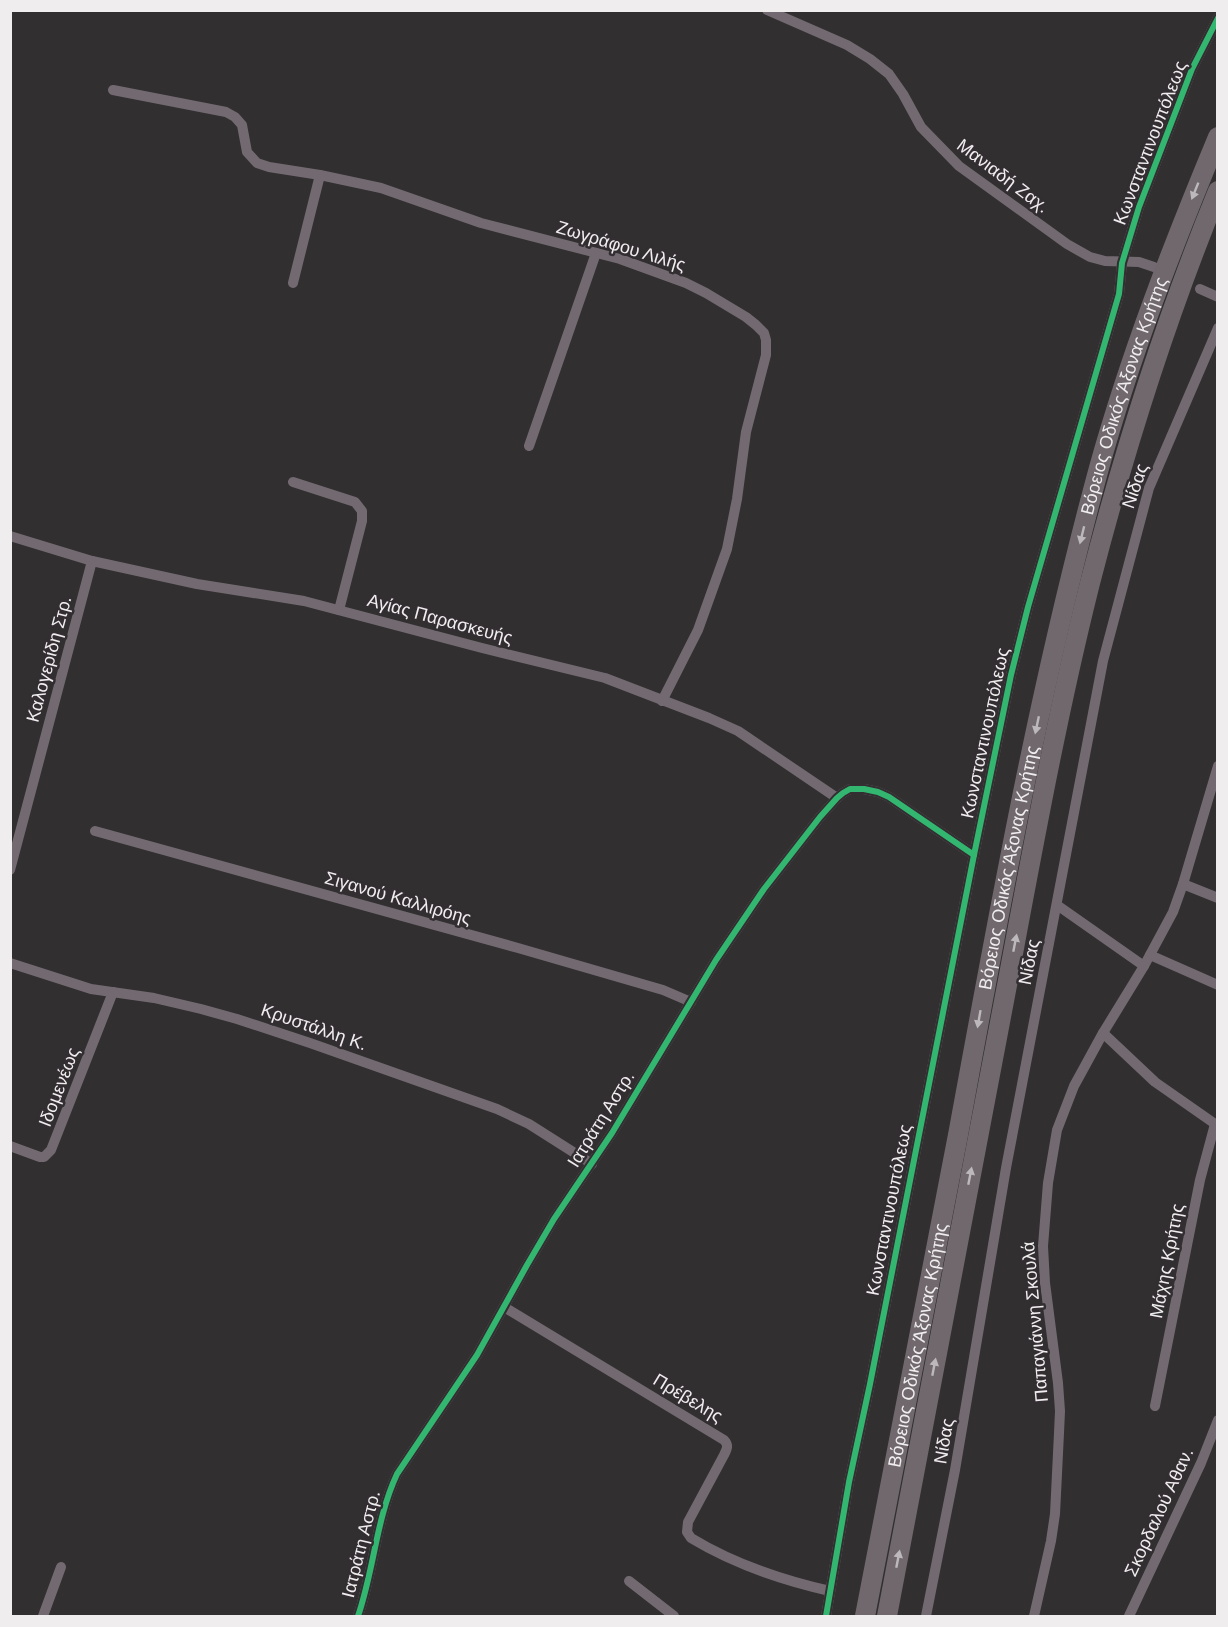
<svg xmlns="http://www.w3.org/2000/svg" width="1228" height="1627" viewBox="0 0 1228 1627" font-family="Arial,sans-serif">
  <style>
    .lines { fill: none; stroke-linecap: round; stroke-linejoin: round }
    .minor { stroke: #736a71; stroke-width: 10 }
    .motorway { stroke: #70686d; stroke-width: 20 }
    .cycleway-casing { stroke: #322e31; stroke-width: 10 }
    .cycleway { stroke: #33b770; stroke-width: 6 }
    .oneway { fill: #bdb8bb }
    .labels { text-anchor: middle; stroke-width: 5; stroke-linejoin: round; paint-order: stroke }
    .street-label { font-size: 18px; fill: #f0edef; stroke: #322e31 }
  </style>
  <rect width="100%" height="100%" fill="#312f30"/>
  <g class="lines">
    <g class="minor">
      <path d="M 767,10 L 847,45 L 870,59 L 889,74 L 903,94 L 921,127 L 959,166 L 1067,244 L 1090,257 L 1105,261 L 1139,262 L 1154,267"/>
      <path d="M 113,90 L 226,112 L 235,117 L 242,125 L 247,152 L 257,163 L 269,167 L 320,175 L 381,188 L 481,223 L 620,259 L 686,283 L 706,293 L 746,317 L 756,325 L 764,333 L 766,340 L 766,355 L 746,432 L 737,499 L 727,549 L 698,630 L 662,701"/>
      <path d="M 293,283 L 320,175"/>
      <path d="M 1200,289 L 1218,297"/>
      <path d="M 529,446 L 596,253"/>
      <path d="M 293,482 L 355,502 L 362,511 L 362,521 L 339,610"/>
      <path d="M 10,536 L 92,561 L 197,584 L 304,601 L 482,648 L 605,678 L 709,718 L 738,731 L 837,798"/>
      <path d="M 95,831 L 518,948 L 663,990 L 691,1002"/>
      <path d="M 10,870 L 92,561"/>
      <path d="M 1183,884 L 1218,898"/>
      <path d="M 1057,905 L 1144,966"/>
      <path d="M 1150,955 L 1218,985"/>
      <path d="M 10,963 L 91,989 L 154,998 L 201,1009 L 237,1019 L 310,1043 L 497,1109 L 529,1124 L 592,1164"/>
      <path d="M 1103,1033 L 1155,1082 L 1218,1126"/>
      <path d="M 10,1146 L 40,1157 L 44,1157 L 51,1150 L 113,992"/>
      <path d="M 504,1307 L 724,1440 C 729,1445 727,1449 724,1455 L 688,1522 L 687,1532 L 691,1538 C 734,1564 781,1580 830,1591"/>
      <path d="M 1155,1406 L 1200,1180 L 1215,1124"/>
      <path d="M 629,1581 L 674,1616"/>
      <path d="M 43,1616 L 61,1567"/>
      <path d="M 358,1616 C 374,1570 376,1519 397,1474 L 477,1355 L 527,1265 L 554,1219 L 612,1133 L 716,960 L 764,889 L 820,817 L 837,798 L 843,793 L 850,789 L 864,789 L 878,792 L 889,797 L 974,855"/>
      <path d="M 826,1616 L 849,1482 L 870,1384 L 974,855 L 1011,675 L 1028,607 L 1119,294 L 1122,263 L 1139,207 L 1192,69 L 1218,18"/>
      <path d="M 926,1616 L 955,1470 L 1006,1168 L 1103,661 L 1149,488 L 1218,328"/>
      <path d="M 1034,1616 L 1051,1541 L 1055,1514 L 1059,1433 L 1060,1411 L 1058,1383 L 1045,1283 L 1043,1246 L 1048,1183 L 1057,1130 L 1074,1086 L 1103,1033 L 1144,966 L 1173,912 L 1183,884 L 1218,766"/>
      <path d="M 1129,1616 L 1201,1463 L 1218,1420"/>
    </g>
    <g class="motorway">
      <path id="s1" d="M 865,1616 C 896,1456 928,1296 958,1135 C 999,912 1039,688 1099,468 C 1130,356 1173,245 1218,137"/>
      <path d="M 887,1616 C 927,1404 967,1192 1008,980 C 1033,847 1057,714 1090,583 C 1124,451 1166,318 1218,191"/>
    </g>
    <g class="cycleway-casing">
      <g id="cycleway">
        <path d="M 358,1616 C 374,1570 376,1519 397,1474 L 477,1355 L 527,1265 L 554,1219 L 612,1133 L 716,960 L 764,889 L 820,817 L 837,798 L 843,793 L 850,789 L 864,789 L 878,792 L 889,797 L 974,855"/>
        <path d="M 826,1616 L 849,1482 L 870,1384 L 974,855 L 1011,675 L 1028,607 L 1119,294 L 1122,263 L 1139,207 L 1192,69 L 1218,18"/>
      </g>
    </g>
    <use href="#cycleway" class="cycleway"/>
  </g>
  <defs><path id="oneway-solid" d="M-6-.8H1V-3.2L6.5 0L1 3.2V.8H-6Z" transform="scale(1.5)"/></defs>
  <g class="oneway">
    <use href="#oneway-solid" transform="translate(1195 191) rotate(112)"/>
    <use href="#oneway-solid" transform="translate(1082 535) rotate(104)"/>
    <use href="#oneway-solid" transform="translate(1037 725) rotate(102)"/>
    <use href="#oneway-solid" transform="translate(1015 943) rotate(-79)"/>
    <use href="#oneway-solid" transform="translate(979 1019) rotate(100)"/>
    <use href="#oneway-solid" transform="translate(970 1176) rotate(-79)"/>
    <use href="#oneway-solid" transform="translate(934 1367) rotate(-79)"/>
    <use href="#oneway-solid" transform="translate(898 1559) rotate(-79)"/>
  </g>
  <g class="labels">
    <g class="street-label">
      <text transform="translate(1150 143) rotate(-69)" y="6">Κωνσταντινουπόλεως</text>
      <text transform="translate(1003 176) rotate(37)" y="6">Μανιαδή Ζαχ.</text>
      <text transform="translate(621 246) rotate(17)" y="6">Ζωγράφου Λιλής</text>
      <text dy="6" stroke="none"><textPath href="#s1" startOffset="1248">Βόρειος Οδικός Άξονας Κρήτης</textPath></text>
      <text transform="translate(1135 486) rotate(-71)" y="6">Νίδας</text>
      <text transform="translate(440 619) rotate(15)" y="6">Αγίας Παρασκευής</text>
      <text transform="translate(49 659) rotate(-75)" y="6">Καλογερίδη Στρ.</text>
      <text transform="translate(985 733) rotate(-78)" y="6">Κωνσταντινουπόλεως</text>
      <text dy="6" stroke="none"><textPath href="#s1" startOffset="762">Βόρειος Οδικός Άξονας Κρήτης</textPath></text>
      <text transform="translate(398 898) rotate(16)" y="6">Σιγανού Καλλιρόης</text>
      <text transform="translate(1029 962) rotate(-79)" y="6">Νίδας</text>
      <text transform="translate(314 1027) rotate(19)" y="6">Κρυστάλλη Κ.</text>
      <text transform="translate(59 1087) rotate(-69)" y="6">Ιδομενέως</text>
      <text transform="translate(601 1119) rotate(-58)" y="6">Ιατράτη Αστρ.</text>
      <text transform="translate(889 1210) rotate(-79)" y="6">Κωνσταντινουπόλεως</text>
      <text transform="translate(1167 1261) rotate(-79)" y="6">Μάχης Κρήτης</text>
      <text transform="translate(1035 1322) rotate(-95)" y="6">Παπαγιάννη Σκουλά</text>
      <text dy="6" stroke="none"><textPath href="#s1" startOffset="276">Βόρειος Οδικός Άξονας Κρήτης</textPath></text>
      <text transform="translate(688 1398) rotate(31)" y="6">Πρέβελης</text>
      <text transform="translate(944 1441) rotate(-80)" y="6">Νίδας</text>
      <text transform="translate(1159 1512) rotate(-65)" y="6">Σκορδαλού Αθαν.</text>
      <text transform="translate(361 1544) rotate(-76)" y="6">Ιατράτη Αστρ.</text>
    </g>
  </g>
  <rect width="1228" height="1627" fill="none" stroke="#f0edef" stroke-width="24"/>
</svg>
